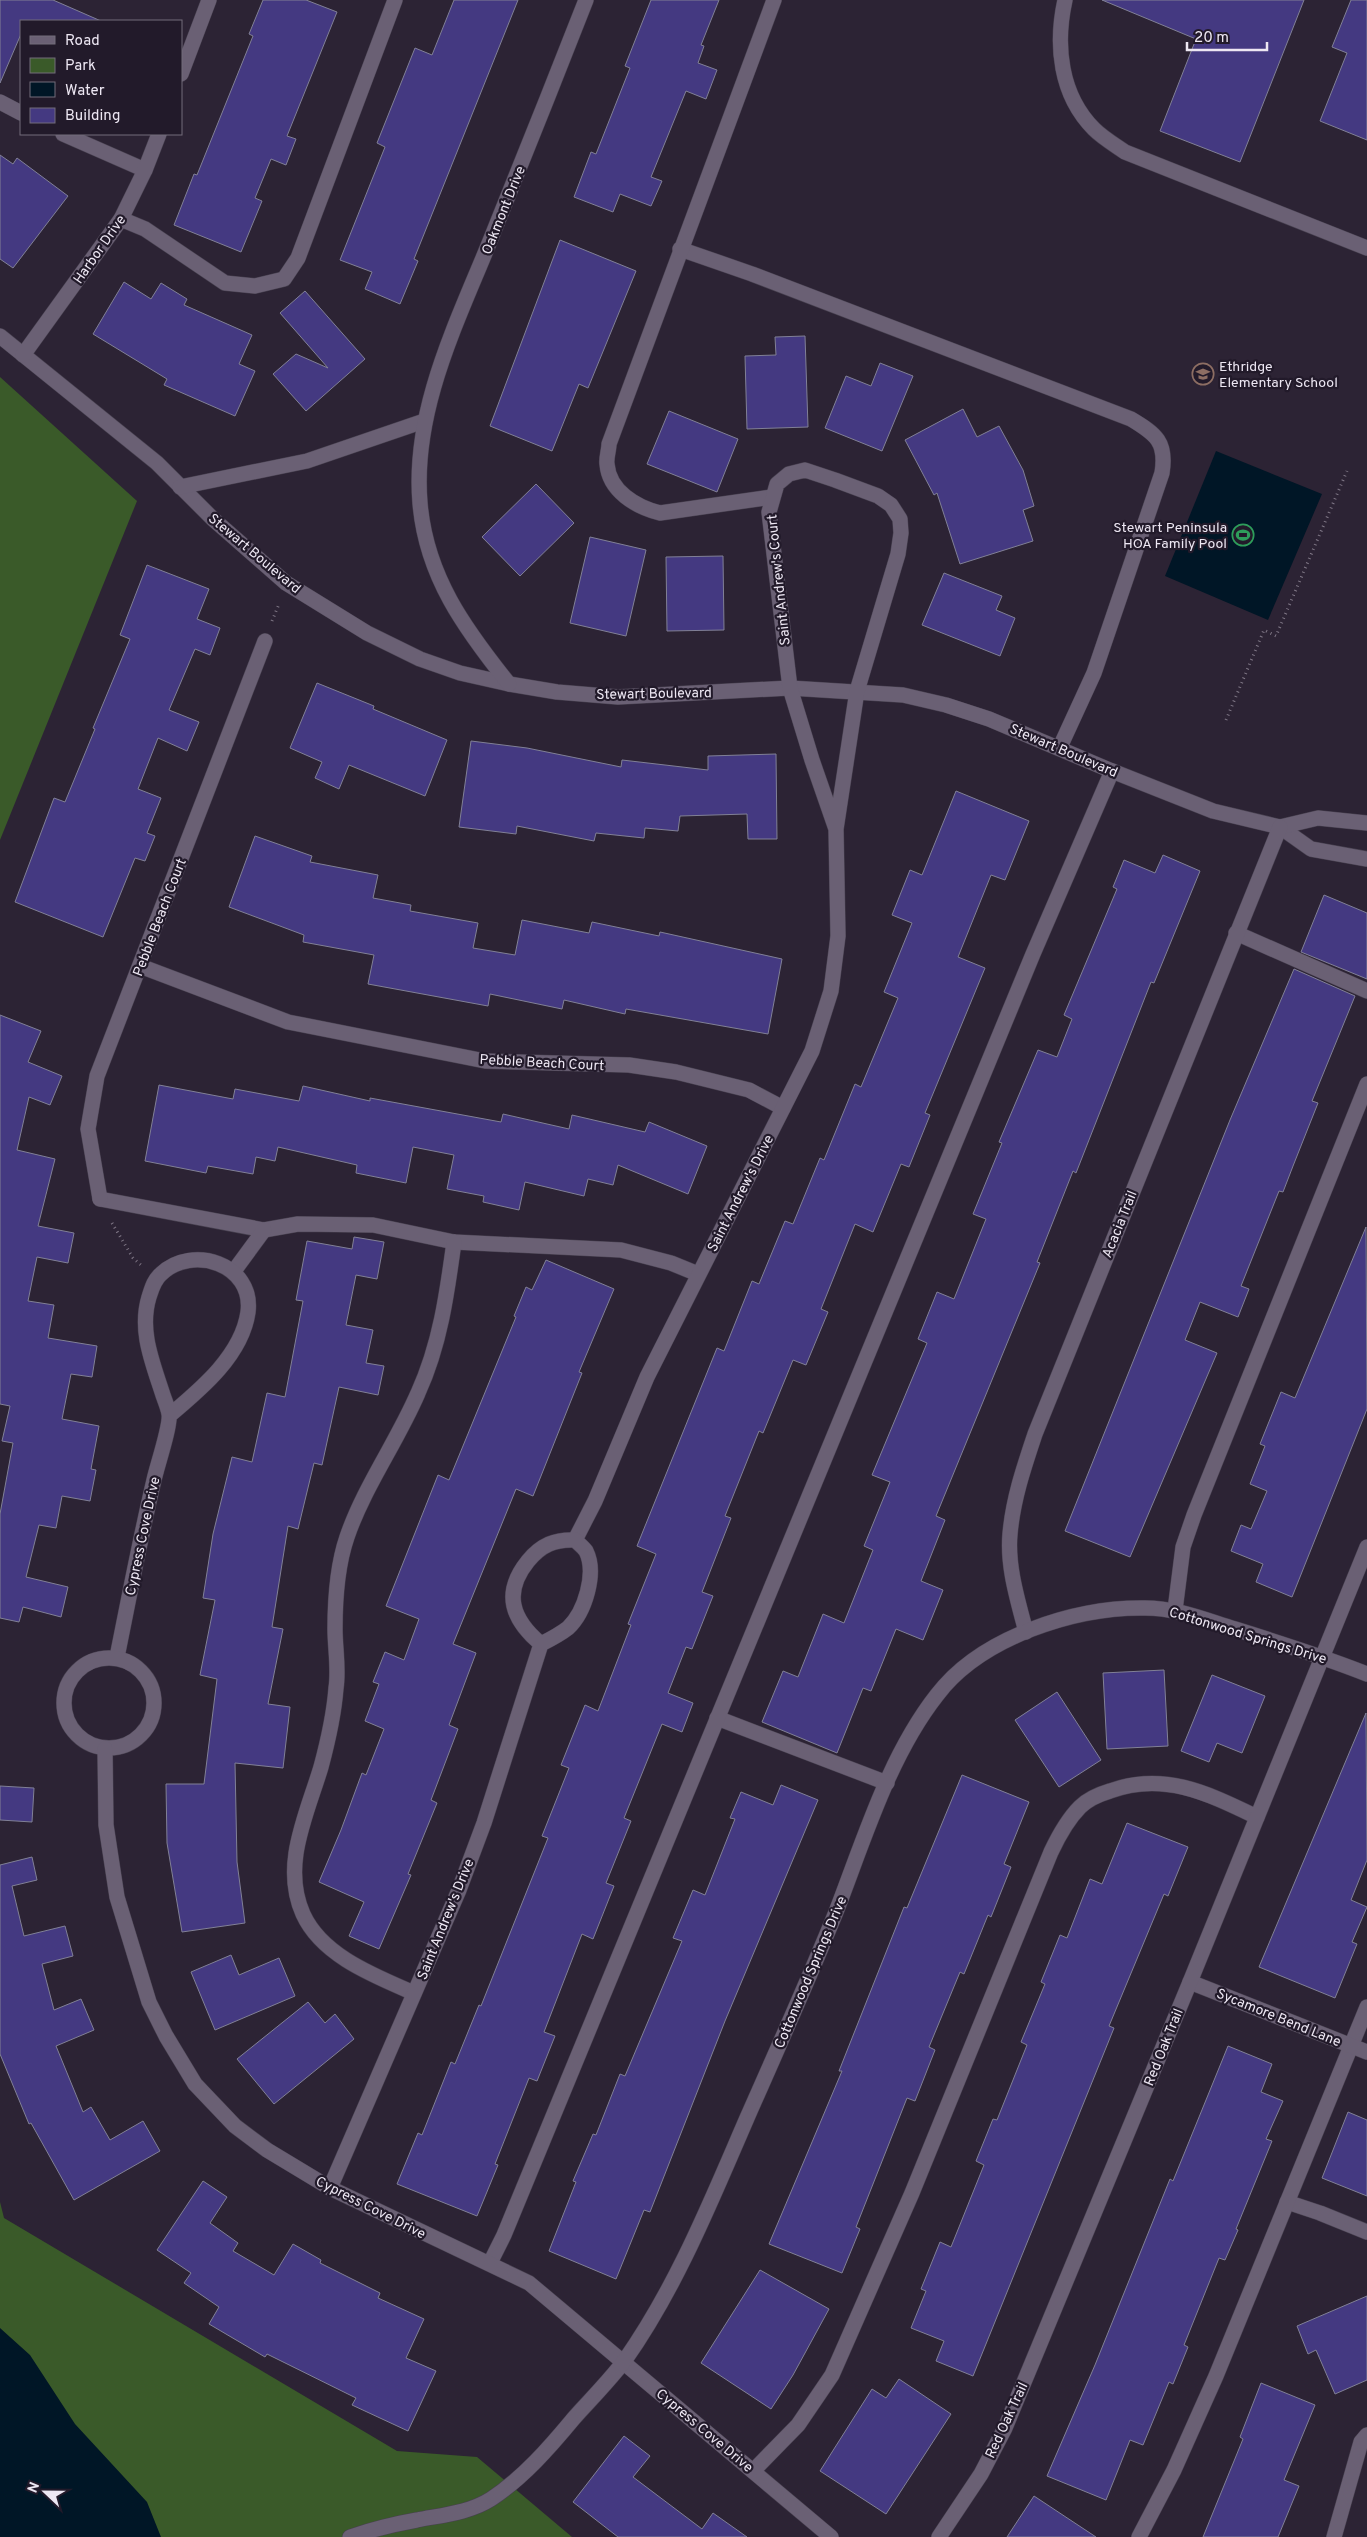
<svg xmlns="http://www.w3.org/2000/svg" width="1367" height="2537" viewBox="0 0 1367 2537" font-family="Overpass,sans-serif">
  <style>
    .green { fill: #3a5a29 }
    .water { fill: #001626 }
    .building { fill: #443981; stroke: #818096 }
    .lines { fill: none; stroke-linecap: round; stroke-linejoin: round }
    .lane-casing { stroke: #484150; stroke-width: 16 }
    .street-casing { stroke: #484150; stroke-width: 16 }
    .path { stroke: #807887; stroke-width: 3; stroke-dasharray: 1 4; stroke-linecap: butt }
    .lane { stroke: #6a6074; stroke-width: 15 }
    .street { stroke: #6a6074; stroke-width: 15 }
    .labels { text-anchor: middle; stroke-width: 4.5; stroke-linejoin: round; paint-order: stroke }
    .street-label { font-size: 14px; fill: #ede7f3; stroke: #221a2a }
    .poi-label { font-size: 14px; fill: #ede7f3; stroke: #221a2a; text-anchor: start }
  </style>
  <rect width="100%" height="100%" fill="#2c2334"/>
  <g class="green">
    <path d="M 0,377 L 137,501 L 0,840 Z"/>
    <path d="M 0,2202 L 4,2218 L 397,2451 L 477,2457 L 572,2537 L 0,2537 Z"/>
  </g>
  <g class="water">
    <path d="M 1216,451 L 1322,494 L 1268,620 L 1165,576 Z"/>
    <path d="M 0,2328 L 30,2355 L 75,2424 L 147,2502 L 161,2537 L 0,2537 Z"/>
  </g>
  <g class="building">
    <path d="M 0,0 L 53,0 L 101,21 L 21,21 L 21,34 L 0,83 Z"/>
    <path d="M 263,0 L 306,0 L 337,12 L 287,136 L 296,139 L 286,165 L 271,159 L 255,198 L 262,201 L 241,252 L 174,225 L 194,174 L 197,175 L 253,36 L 249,34 Z"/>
    <path d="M 454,0 L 518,0 L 414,259 L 418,261 L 400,304 L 365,289 L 372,272 L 340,260 L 385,147 L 377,143 L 415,48 L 432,55 Z"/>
    <path d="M 651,0 L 719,0 L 701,45 L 704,46 L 698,63 L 717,70 L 706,99 L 686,91 L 651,177 L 662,181 L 651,206 L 620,194 L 613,212 L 574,197 L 591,152 L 596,154 L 630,68 L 625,66 Z"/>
    <path d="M 1102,0 L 1304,0 L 1240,162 L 1160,131 L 1196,39 Z"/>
    <path d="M 1351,0 L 1367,0 L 1367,140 L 1320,121 L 1347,53 L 1332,47 Z"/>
    <path d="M 0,155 L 13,164 L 17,158 L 68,196 L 13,268 L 0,259 Z"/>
    <path d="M 560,240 L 636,271 L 588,388 L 579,384 L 552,451 L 490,426 Z"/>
    <path d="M 124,282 L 151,299 L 161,283 L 187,299 L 184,305 L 252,335 L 239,364 L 255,371 L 235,416 L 164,385 L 167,379 L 93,334 Z"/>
    <path d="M 305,291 L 365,359 L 306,411 L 273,374 L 296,354 L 328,368 L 280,313 Z"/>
    <path d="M 805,336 L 808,427 L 747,429 L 745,356 L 776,355 L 775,337 Z"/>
    <path d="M 880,363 L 913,376 L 882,451 L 825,428 L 846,376 L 871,386 Z"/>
    <path d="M 963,409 L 977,437 L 999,426 L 1023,470 L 1034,506 L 1023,510 L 1033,541 L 960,564 L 937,493 L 934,495 L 905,440 Z"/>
    <path d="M 669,411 L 738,439 L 717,492 L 647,464 Z"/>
    <path d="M 536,484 L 574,523 L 520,576 L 482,537 Z"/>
    <path d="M 590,537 L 646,550 L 626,636 L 570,623 Z"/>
    <path d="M 723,556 L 724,630 L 667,631 L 666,557 Z"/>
    <path d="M 147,565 L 209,589 L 197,619 L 220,628 L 210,655 L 195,649 L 169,710 L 199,722 L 187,751 L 158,738 L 138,789 L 161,798 L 147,833 L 155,836 L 145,861 L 135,858 L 103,937 L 15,902 L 54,798 L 65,802 L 95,729 L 93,728 L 130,639 L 120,635 Z"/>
    <path d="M 944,573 L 1002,596 L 996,610 L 1015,618 L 1000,656 L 922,625 Z"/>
    <path d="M 317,683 L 374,706 L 373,709 L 447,740 L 425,796 L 349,765 L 339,789 L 315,778 L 322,762 L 290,748 Z"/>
    <path d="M 471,741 L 527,748 L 621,767 L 622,760 L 708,770 L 708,756 L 776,754 L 777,839 L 748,839 L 747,814 L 680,816 L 678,831 L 645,828 L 644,838 L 596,833 L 594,841 L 517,826 L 516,834 L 459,827 Z"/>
    <path d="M 956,791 L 1029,821 L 1005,880 L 991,875 L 958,957 L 985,968 L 925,1113 L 930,1115 L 909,1167 L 901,1164 L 873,1232 L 855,1224 L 821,1309 L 828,1312 L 806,1365 L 793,1360 L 763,1433 L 759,1431 L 725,1516 L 731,1518 L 702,1592 L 713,1596 L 692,1649 L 686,1647 L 668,1693 L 693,1703 L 682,1732 L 662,1724 L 624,1818 L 631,1821 L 606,1883 L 614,1886 L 593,1939 L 582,1934 L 544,2032 L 555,2036 L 537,2081 L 529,2078 L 495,2164 L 498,2165 L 477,2216 L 397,2184 L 418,2133 L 422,2135 L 451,2062 L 455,2064 L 479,2005 L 481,2006 L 548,1838 L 542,1836 L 569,1768 L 561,1765 L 585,1705 L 598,1711 L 631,1625 L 628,1624 L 656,1554 L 637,1546 L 717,1348 L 724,1351 L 752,1281 L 759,1284 L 785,1221 L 793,1224 L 820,1158 L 824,1160 L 855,1084 L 861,1087 L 898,998 L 884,992 L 912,923 L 892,915 L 910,870 L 922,875 Z"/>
    <path d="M 255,836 L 312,856 L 310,862 L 378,875 L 373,898 L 411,905 L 410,911 L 478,923 L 473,948 L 515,955 L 522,920 L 589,933 L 592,922 L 659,936 L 660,932 L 782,959 L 768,1034 L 626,1009 L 625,1014 L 564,1000 L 562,1009 L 490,994 L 488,1006 L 368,984 L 374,955 L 303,942 L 304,935 L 229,907 Z"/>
    <path d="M 1163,855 L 1200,871 L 1154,983 L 1151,982 L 1076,1173 L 1073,1171 L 1037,1262 L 1040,1263 L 936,1516 L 945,1520 L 921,1581 L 943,1590 L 923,1640 L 896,1629 L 871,1691 L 863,1688 L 837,1753 L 762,1722 L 783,1671 L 798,1677 L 823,1614 L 844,1623 L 873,1550 L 864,1546 L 890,1482 L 872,1475 L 927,1343 L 918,1339 L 937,1292 L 954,1299 L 986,1219 L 973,1214 L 1002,1143 L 999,1142 L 1038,1050 L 1057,1057 L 1072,1019 L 1064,1015 L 1117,889 L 1113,887 L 1124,860 L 1155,873 Z"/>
    <path d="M 1324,895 L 1367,913 L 1367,979 L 1301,952 Z"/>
    <path d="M 1294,969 L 1355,996 L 1312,1101 L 1318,1103 L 1293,1166 L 1283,1192 L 1279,1191 L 1241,1286 L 1249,1289 L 1238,1317 L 1200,1302 L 1185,1340 L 1217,1353 L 1130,1557 L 1065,1531 L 1230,1120 Z"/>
    <path d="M 0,1015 L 41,1031 L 28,1062 L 62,1076 L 50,1105 L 29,1097 L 17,1150 L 55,1159 L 38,1226 L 74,1233 L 68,1263 L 37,1257 L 28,1301 L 54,1305 L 48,1338 L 97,1346 L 92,1377 L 71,1374 L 62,1419 L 99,1426 L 91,1469 L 96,1470 L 90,1501 L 62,1496 L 56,1528 L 39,1525 L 26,1577 L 68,1587 L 61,1617 L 23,1607 L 19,1622 L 0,1618 L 0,1514 L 13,1443 L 2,1441 L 10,1406 L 0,1404 Z"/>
    <path d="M 159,1085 L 233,1099 L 235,1089 L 299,1101 L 303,1086 L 370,1101 L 370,1098 L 501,1122 L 503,1114 L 569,1129 L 572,1115 L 645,1132 L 649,1122 L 707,1146 L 688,1194 L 618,1165 L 613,1185 L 588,1179 L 584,1196 L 525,1182 L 519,1210 L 483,1202 L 484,1196 L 447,1189 L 454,1155 L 413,1147 L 406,1183 L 356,1173 L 357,1165 L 278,1147 L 275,1161 L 256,1157 L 253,1174 L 208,1166 L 206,1173 L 145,1161 Z"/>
    <path d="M 1366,1227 L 1367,1409 L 1292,1597 L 1256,1582 L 1263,1564 L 1231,1551 L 1241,1525 L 1251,1529 L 1267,1491 L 1250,1484 L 1265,1446 L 1260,1444 L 1281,1392 L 1295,1398 Z"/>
    <path d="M 354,1237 L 384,1242 L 377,1279 L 356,1275 L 346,1325 L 373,1330 L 366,1363 L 384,1366 L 378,1395 L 339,1387 L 322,1465 L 314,1463 L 298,1529 L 288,1526 L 272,1627 L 283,1629 L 268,1704 L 290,1707 L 283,1768 L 235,1763 L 237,1862 L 245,1923 L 182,1932 L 167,1843 L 166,1784 L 204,1784 L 217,1679 L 200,1675 L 215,1600 L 203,1598 L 213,1534 L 232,1457 L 252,1462 L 267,1393 L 285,1397 L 303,1301 L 296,1300 L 307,1241 L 352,1249 Z"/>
    <path d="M 546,1260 L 614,1289 L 579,1372 L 582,1373 L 533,1496 L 516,1489 L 453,1644 L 476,1653 L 449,1725 L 458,1729 L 431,1800 L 437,1803 L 408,1874 L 411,1875 L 379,1949 L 349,1936 L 364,1902 L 319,1882 L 341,1830 L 362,1773 L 366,1775 L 384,1729 L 365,1721 L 379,1684 L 373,1682 L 385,1652 L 404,1660 L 419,1619 L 386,1606 L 438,1475 L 449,1480 L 516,1317 L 514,1316 L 526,1287 L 532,1290 Z"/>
    <path d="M 1164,1670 L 1168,1746 L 1107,1749 L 1103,1673 Z"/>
    <path d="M 1212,1675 L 1265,1696 L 1242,1753 L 1217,1743 L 1209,1762 L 1181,1751 Z"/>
    <path d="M 1057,1692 L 1101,1760 L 1059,1787 L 1015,1720 Z"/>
    <path d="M 1366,1713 L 1367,1860 L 1351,1900 L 1367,1907 L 1352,1942 L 1357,1944 L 1335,1998 L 1259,1967 Z"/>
    <path d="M 962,1775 L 1029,1802 L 1004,1864 L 1011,1867 L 991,1917 L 988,1915 L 964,1974 L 960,1972 L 929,2047 L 935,2050 L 915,2101 L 907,2098 L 856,2227 L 860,2229 L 842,2273 L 769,2244 L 842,2071 L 839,2071 L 904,1907 L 907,1908 Z"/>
    <path d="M 781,1785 L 818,1800 L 725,2021 L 650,2212 L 644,2210 L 616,2279 L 549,2251 L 576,2182 L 573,2181 L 593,2134 L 596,2135 L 620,2074 L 625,2076 L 682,1941 L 673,1938 L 693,1890 L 705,1895 L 735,1819 L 730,1818 L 741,1792 L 773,1805 Z"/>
    <path d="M 0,1786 L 34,1788 L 32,1822 L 0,1820 Z"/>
    <path d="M 1127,1823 L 1188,1847 L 1168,1896 L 1164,1894 L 1109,2026 L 1114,2028 L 973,2376 L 936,2361 L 944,2341 L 911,2328 L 926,2291 L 921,2289 L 940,2242 L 951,2247 L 984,2165 L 976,2161 L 993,2119 L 997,2120 L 1027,2045 L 1021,2042 L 1045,1984 L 1041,1982 L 1060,1935 L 1067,1938 L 1090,1879 L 1102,1884 Z"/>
    <path d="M 32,1857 L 37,1880 L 12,1886 L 24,1936 L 65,1926 L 73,1956 L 42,1964 L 54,2010 L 81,1999 L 94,2030 L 56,2046 L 83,2112 L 91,2107 L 110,2140 L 143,2121 L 160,2151 L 74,2200 L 31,2123 L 29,2124 L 0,2054 L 0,1865 Z"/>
    <path d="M 231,1955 L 239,1975 L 279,1958 L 295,1996 L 215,2030 L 191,1972 Z"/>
    <path d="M 308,2002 L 325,2023 L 335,2014 L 354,2039 L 274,2104 L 237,2059 Z"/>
    <path d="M 1228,2046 L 1272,2064 L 1261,2092 L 1283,2101 L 1266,2139 L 1272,2141 L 1236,2229 L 1238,2230 L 1225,2260 L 1219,2258 L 1184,2345 L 1188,2347 L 1173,2384 L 1169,2382 L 1143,2445 L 1130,2440 L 1106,2500 L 1047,2476 L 1095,2365 L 1170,2179 L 1173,2181 Z"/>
    <path d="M 1348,2112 L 1367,2120 L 1367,2196 L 1322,2178 Z"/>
    <path d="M 203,2181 L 227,2197 L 210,2223 L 238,2243 L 233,2251 L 274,2275 L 293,2244 L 321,2260 L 320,2263 L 380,2293 L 378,2298 L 424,2319 L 406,2358 L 436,2371 L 408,2431 L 352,2405 L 356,2398 L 267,2354 L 265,2357 L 209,2324 L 219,2307 L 184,2283 L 191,2273 L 157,2250 Z"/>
    <path d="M 760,2270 L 829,2309 L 793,2375 L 771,2409 L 701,2363 Z"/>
    <path d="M 1367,2296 L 1367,2380 L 1335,2394 L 1316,2350 L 1308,2354 L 1297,2326 Z"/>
    <path d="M 899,2379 L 951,2414 L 886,2514 L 820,2471 L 872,2389 L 886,2398 Z"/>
    <path d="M 1261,2383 L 1315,2405 L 1284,2480 L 1299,2486 L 1278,2537 L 1203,2537 L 1243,2439 L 1240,2437 Z"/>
    <path d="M 624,2436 L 650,2456 L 633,2477 L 702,2529 L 713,2513 L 747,2537 L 618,2537 L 573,2502 Z"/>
    <path d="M 1034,2496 L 1096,2537 L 1007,2537 Z"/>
  </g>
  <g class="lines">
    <g class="lane-casing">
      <g id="lane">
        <path d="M 1065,0 C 1055,45 1060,95 1094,129 C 1103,138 1115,145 1125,152 L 1367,248"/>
        <path d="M 0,102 L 21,113"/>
        <path d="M 63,134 L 145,170"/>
        <path d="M 121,219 L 145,229 L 225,283 L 255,286 L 284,279 L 298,258 L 395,0"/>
        <path d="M 680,249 L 752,274 L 1131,419 C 1156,434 1167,442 1162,473 L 1094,673 L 1060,747"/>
        <path d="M 772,497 L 660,513 C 636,507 609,491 607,464 C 606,458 609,450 609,444 L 774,0"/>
        <path d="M 1236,933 L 1367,991"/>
        <path d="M 100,1199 L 264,1230 L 298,1224 L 373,1225 L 454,1242 L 621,1250 L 671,1263 L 698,1274"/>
        <path d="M 234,1271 L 264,1230"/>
        <path d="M 1175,1610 L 1183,1547 L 1194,1515 L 1367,1084"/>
        <path d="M 717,1718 L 887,1783"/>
        <path d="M 414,1993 C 375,1976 322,1956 303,1914 C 281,1865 307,1814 321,1767 C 328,1741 334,1715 336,1688 C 339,1669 335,1648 335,1629 C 335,1599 337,1566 347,1537 C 364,1487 397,1442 418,1393 C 440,1345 447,1294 454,1242"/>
        <path d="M 1287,2202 L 1320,2213 L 1367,2232"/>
        <path d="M 490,2263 L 504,2235 L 1033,954 L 1112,771"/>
        <path d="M 753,2471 L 798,2425 L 832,2375 L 912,2193 L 1051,1852 C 1059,1835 1067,1820 1080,1807 C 1088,1799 1100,1794 1110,1791 C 1164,1771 1209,1794 1257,1817"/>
        <path d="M 1139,2537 L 1174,2470 L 1216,2376 L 1367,2007"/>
      </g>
    </g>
    <g class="street-casing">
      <g id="street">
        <path d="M 181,74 L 209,0"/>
        <path d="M 0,336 L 157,463 L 213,519 L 286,583 L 367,633 L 420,659 L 460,673 L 509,684 L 557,692 L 618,697 L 790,688 L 903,695 L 946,705 L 989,719 L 1112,771 L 1213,811 L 1280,827 L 1311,849 L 1367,859"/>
        <path d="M 23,355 L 121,219 L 145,170 L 159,134"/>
        <path d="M 180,487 L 307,461 L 424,421"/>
        <path d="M 509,684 C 465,629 426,576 420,503 C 412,409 458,321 492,236 C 524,157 555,79 586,0"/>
        <path d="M 1280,827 L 1318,818 L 1367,823"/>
        <path d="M 140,966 L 288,1022 L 485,1061 L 629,1065 L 676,1072 L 749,1090 L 783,1108"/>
        <path d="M 100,1199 L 88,1129 L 97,1076 L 265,641"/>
        <path d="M 575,1540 L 595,1501 L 647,1377 L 812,1051 L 831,991 L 838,936 L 836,829 L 857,691 L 898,554 L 901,533 L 900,519 L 891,505 L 878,496 L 835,480 L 805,470 L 789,474 L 777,484 L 769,512 L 790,688 L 812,760 L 836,829"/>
        <path d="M 1026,1632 C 1018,1601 1007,1567 1010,1534 C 1013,1499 1024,1467 1035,1434 L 1280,827"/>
        <path d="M 117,1657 C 129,1598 140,1539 154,1480 C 157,1466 171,1425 169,1414 C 168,1407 164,1399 162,1392 C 152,1361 139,1330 149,1297 C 152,1288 154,1280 161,1274 C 192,1244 254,1264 248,1312 C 242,1355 201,1389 170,1415"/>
        <circle cx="109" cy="1703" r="45"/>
        <path d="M 105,1749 L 106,1825 L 117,1897 L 149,2002 L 166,2036 L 195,2084 L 235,2126 L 267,2150 L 330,2188 L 529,2283 L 831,2537"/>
        <path d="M 1190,1982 L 1367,2052"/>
        <path d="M 330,2188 L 459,1890 L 484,1823 L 541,1644 C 551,1639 559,1635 568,1628 C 585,1612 597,1573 586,1551 C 583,1547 578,1543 575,1540 C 555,1539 541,1545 528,1561 C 503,1592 511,1619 541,1644"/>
        <path d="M 350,2537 C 371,2530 394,2524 417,2520 C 442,2515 469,2513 491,2499 C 523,2478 550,2447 574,2418 C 591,2399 610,2380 625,2360 C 677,2286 711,2201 747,2118 C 777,2050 808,1981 836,1912 C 864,1840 889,1756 937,1695 C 981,1637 1075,1607 1145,1608 C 1177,1608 1205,1620 1235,1629 C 1280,1643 1324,1657 1367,1674"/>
        <path d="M 939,2537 L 981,2474 L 1005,2428 L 1190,1982 L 1367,1547"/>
        <path d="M 1334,2537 L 1361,2442 L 1367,2435"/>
      </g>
    </g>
    <g class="path">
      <path d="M 272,621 L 279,604"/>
      <path d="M 1226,720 L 1264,630 L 1276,636 L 1347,471"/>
      <path d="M 112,1223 L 133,1258 L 141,1265"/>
    </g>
    <use href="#lane" class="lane"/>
    <use href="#street" class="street"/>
  </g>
  <defs>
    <g id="school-ring" transform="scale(1.125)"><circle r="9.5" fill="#221a2a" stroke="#8d6e63" stroke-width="1.5"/><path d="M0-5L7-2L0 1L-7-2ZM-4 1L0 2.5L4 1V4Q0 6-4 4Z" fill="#8d6e63"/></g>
    <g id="stadium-ring" transform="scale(1.125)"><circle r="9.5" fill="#221a2a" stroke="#2e9e5b" stroke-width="1.5"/><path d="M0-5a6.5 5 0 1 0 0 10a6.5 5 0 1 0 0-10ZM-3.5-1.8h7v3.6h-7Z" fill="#2e9e5b"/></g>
  </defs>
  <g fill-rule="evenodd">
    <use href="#school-ring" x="1203" y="374"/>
    <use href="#stadium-ring" x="1243" y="535"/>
  </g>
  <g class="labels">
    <g class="street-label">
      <text transform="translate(503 210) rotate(-68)" y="5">Oakmont Drive</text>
      <text transform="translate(99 249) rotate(-55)" y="5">Harbor Drive</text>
      <text transform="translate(255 553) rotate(40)" y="5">Stewart Boulevard</text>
      <text transform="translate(778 580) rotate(-96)" y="5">Saint Andrew's Court</text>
      <text transform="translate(654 693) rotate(-1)" y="5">Stewart Boulevard</text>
      <text transform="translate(1064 750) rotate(23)" y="5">Stewart Boulevard</text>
      <text transform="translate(159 917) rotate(-69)" y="5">Pebble Beach Court</text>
      <text transform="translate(542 1062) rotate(3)" y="5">Pebble Beach Court</text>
      <text transform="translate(740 1193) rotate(-63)" y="5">Saint Andrew's Drive</text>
      <text transform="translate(1119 1224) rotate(-68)" y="5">Acacia Trail</text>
      <text transform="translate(142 1536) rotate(-78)" y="5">Cypress Cove Drive</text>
      <text transform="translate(1248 1635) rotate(17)" y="5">Cottonwood Springs Drive</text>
      <text transform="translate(445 1919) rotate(-68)" y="5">Saint Andrew's Drive</text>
      <text transform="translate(810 1972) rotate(-67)" y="5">Cottonwood Springs Drive</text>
      <text transform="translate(1279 2017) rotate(22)" y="5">Sycamore Bend Lane</text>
      <text transform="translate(1163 2047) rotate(-68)" y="5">Red Oak Trail</text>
      <text transform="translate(371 2207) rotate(27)" y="5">Cypress Cove Drive</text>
      <text transform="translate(1006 2420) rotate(-65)" y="5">Red Oak Trail</text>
      <text transform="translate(705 2430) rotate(40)" y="5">Cypress Cove Drive</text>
    </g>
    <g class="poi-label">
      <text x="1219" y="371">Ethridge<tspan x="1219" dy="16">Elementary School</tspan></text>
      <text x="1227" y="532" text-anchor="end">Stewart Peninsula<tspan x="1227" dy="16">HOA Family Pool</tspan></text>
    </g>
  </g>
  <rect x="20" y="20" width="162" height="115" fill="#221a2a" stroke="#736c7a"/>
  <rect x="30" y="36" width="25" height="8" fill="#6a6074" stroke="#736c7a"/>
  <text x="65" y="45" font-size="15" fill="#ede7f3">Road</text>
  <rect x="30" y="58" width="25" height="15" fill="#3a5a29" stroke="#736c7a"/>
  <text x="65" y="70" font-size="15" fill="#ede7f3">Park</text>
  <rect x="30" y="82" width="25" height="15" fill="#001626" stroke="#736c7a"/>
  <text x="65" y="95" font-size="15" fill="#ede7f3">Water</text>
  <rect x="30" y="108" width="25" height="15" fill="#443981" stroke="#736c7a"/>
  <text x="65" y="120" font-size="15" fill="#ede7f3">Building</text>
  <g transform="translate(45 2492) rotate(292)" stroke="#221a2a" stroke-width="4" paint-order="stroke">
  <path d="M0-4L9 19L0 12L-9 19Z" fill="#ede7f3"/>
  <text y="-8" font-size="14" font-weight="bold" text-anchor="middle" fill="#ede7f3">N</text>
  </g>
  <path d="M1187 42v8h80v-8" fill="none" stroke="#ede7f3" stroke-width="2.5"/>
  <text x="1194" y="42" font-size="15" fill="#ede7f3" stroke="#221a2a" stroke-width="4" paint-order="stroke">20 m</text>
</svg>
